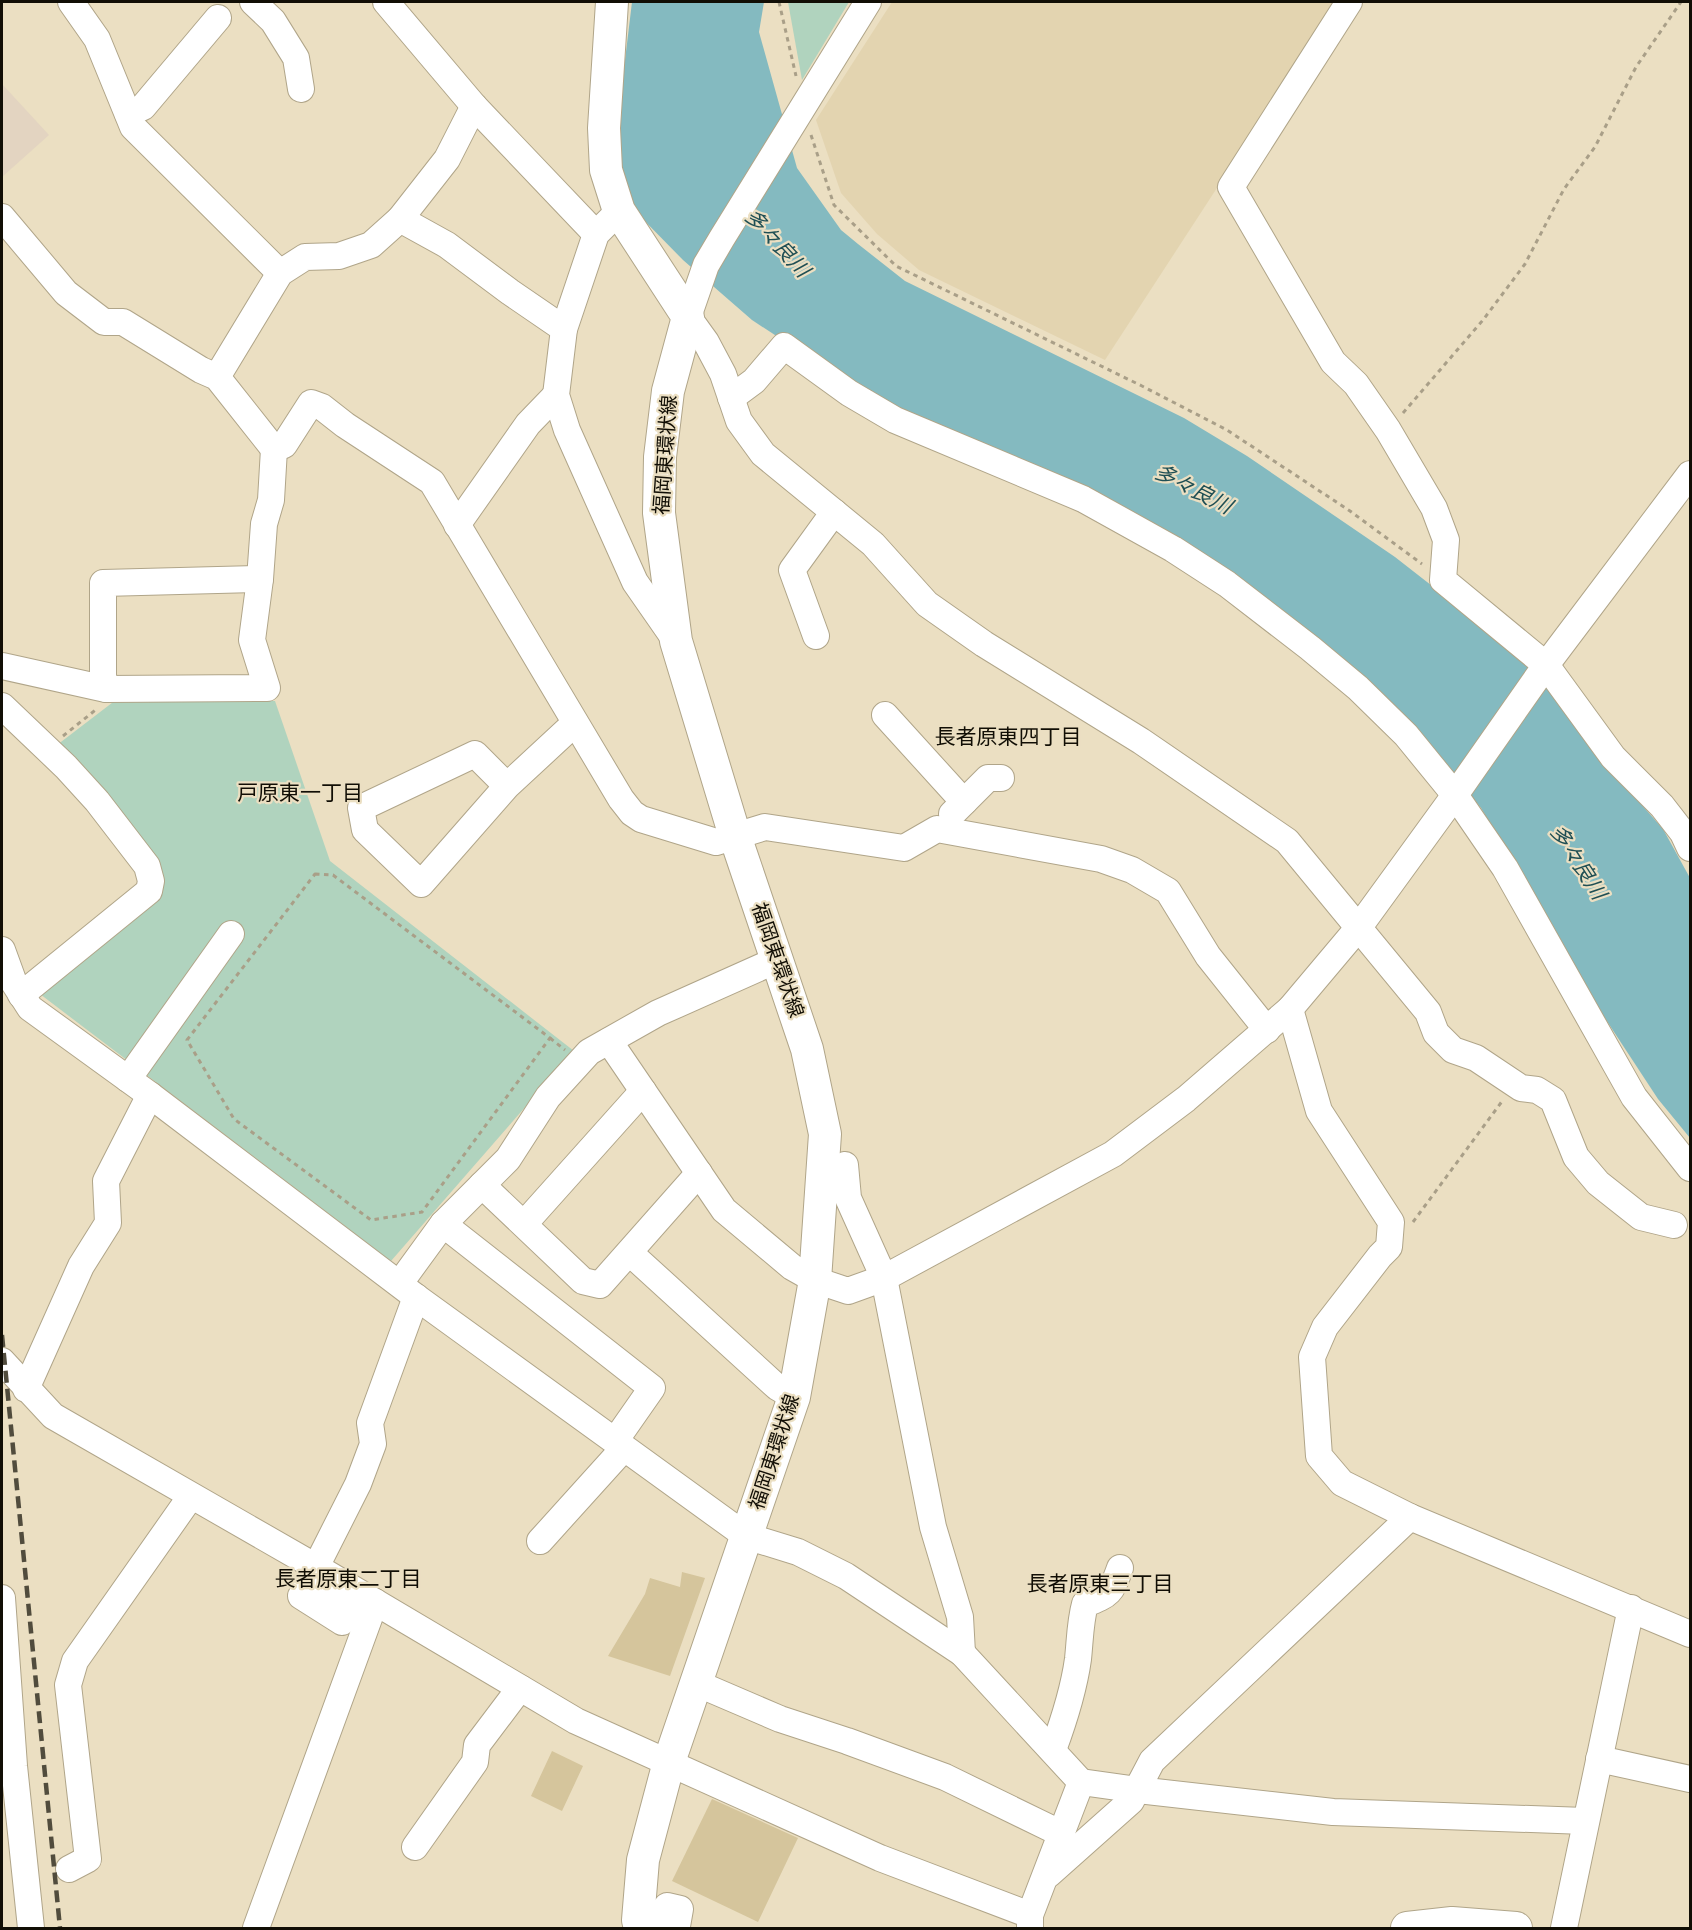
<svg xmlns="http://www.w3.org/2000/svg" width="1692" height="1930" viewBox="0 0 1692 1930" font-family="Barlow,'Noto Sans JP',sans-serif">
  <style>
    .industrial { fill: #e3d4c1 }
    .built { fill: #e3d4b0 }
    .green { fill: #b0d3be }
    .water { fill: #84bac0 }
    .building { fill: #d5c59c }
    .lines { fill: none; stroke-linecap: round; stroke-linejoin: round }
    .minor-casing { stroke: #b0a589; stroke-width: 28 }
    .major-casing { stroke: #b0a589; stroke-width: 34 }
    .path { stroke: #a99f88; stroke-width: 3; stroke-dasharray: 4.5 4.5; stroke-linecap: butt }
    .minor { stroke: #fff; stroke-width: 26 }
    .major { stroke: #fff; stroke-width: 32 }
    .rail { stroke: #514c3d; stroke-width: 4.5; stroke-dasharray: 12 6; stroke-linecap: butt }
    .labels { text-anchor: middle; stroke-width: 4.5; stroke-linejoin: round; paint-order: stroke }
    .street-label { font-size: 20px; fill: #110e05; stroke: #ebdfc2 }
    .water-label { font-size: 21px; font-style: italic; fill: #1f4f54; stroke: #ebdfc2 }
    .neighbourhood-label { font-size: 21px; fill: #110e05; stroke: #ebdfc2 }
  </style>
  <rect width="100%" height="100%" fill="#ebdfc2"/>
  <path class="industrial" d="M 2,84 L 49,135 L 2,177 Z"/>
  <path class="built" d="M 892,2 L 1338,2 L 1105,360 L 919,270 L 877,234 L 841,193 L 816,120 Z"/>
  <g class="green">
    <path d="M 788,2 L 849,2 L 802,80 Z"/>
    <path d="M 121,696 L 275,701 L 330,861 L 574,1051 L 391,1261 L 36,991 L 159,889 L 57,745 Z"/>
  </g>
  <path class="water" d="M 632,2 L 764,2 L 759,32 L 797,168 L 841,230 L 858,244 L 905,281 L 1184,418 L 1247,456 L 1395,557 L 1500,639 L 1552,690 L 1626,787 L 1663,829 L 1690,878 L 1690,1138 L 1658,1099 L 1595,1003 L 1481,808 L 1444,762 L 1381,697 L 1297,622 L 1196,553 L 860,391 L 752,320 L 683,260 L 631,207 L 620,161 L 622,85 Z"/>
  <g class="building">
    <path d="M 682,1572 L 705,1578 L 670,1676 L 608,1656 L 645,1594 L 650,1578 L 680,1587 Z"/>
    <path d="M 552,1751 L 583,1766 L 562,1811 L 531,1796 Z"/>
    <path d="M 712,1799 L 798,1838 L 758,1922 L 672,1881 Z"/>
  </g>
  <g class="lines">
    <g class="minor-casing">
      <g id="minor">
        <path d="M 71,2 L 97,39 L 133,127 L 280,273"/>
        <path d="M 253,2 L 273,21 L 296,58 L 301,89"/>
        <path d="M 386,2 L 474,106 L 596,234"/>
        <path d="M 868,2 L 722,238 L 706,265 L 688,317 L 706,342 L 723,374 L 739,421 L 763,454 L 873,544 L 927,604 L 984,644 L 1141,741 L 1287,841 L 1428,1012 L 1436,1033 L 1453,1050 L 1476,1058 L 1521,1088 L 1537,1090 L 1553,1100 L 1576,1157 L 1598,1183 L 1641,1217 L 1674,1225"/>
        <path d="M 1349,2 L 1231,187 L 1333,362 L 1356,384 L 1388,430 L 1434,508 L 1446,540 L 1443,580 L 1546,665 L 1613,757 L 1662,806 L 1683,833 L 1690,848"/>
        <path d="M 128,114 L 143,107 L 218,18"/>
        <path d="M 619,211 L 596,234 L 564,329 L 556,395 L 567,430 L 635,582 L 676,641"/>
        <path d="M 2,217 L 66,293 L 104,322 L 123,322 L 201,370 L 217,377 L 274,449 L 284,445 L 311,403 L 322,407 L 345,425 L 432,482 L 621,799 L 632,813 L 641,819 L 716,842 L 765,827 L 904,848 L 937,829 L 1101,859 L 1132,870 L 1168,891 L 1208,956 L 1267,1030"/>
        <path d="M 400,219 L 447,245 L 510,292 L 564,329"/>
        <path d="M 217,377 L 280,273 L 305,257 L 339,256 L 371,245 L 400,219 L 447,159 L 474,106"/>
        <path d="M 731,398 L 754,381 L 784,346 L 849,393 L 895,420 L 1083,499 L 1173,549 L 1227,584 L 1310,648 L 1358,688 L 1406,735 L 1455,795 L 1505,868 L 1634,1097 L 1690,1168"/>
        <path d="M 457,525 L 528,424 L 556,395"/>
        <path d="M 816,636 L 792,570 L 834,512"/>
        <path d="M 2,666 L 106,689 L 267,688 L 252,640 L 260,579 L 264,524 L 271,500 L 274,449"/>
        <path d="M 106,689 L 103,676 L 103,583 L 260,579"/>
        <path d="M 2,706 L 66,767 L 97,801 L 147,866 L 151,881 L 149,891 L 21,995"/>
        <path d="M 885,715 L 964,802"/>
        <path d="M 507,786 L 475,754 L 361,808 L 365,830 L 421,884 L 507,786 L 575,723"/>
        <path d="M 952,814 L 988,778 L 1001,778"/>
        <path d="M 2,950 L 14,983 L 30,1008 L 150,1095 L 416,1297 L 746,1536 L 798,1552 L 846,1576 L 962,1653 L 1081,1782 L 1030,1915 L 1030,1928"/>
        <path d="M 1290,1009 L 1319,1111 L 1391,1222 L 1389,1247 L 1380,1256 L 1325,1327 L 1312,1357 L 1319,1456 L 1342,1483 L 1410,1517 L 1690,1634"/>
        <path d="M 609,1041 L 724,1210 L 792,1267 L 815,1280 L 848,1291 L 884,1278 L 1113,1154 L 1186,1099 L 1290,1009 L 1359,927 L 1455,795 L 1546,665 L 1690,474"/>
        <path d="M 128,1079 L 231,934"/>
        <path d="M 845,1165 L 848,1198 L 884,1278 L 933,1527 L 960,1617 L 962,1653"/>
        <path d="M 482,1185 L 583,1281 L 600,1285 L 699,1173"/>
        <path d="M 443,1224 L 652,1388 L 615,1441"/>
        <path d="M 524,1224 L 643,1091"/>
        <path d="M 630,1253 L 777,1387 L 794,1397"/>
        <path d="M 400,1283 L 443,1224 L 508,1159 L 548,1097 L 589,1052 L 658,1013 L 779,959"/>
        <path d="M 2,1361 L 53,1416 L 316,1567 L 576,1721 L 880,1858 L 1030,1915"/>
        <path d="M 26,1389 L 81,1266 L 108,1223 L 106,1181 L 150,1095"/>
        <path d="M 540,1541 L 624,1448"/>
        <path d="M 316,1567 L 358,1484 L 373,1444 L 370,1423 L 416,1297"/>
        <path d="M 313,1576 L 354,1601 L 342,1622 L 301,1596 Z"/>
        <path d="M 2,1598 L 14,1766 L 31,1928"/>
        <path d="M 696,1683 L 780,1719 L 847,1741 L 945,1777 L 1062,1834"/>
        <path d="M 1053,1750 C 1063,1723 1074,1688 1078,1659 C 1080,1641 1080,1622 1085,1604 C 1111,1594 1111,1593 1120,1568"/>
        <path d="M 1599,1759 L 1690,1779"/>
        <path d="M 1081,1782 L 1138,1790 L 1333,1812 L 1585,1821"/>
        <path d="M 415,1847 L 475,1762 L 477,1745 L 520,1688"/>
        <path d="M 69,1869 L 88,1859 L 68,1685 L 75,1661 L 191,1496"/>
        <path d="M 1049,1874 L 1131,1801 L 1152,1761 L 1410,1517"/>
        <path d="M 638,1920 L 677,1926 L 680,1909 L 667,1906 L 667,1915 L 639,1910"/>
        <path d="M 256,1928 L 375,1602"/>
        <path d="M 1564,1928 L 1631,1608"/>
      </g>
    </g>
    <g class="major-casing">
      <g id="major">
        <path d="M 612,2 L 604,128 L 606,170 L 619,211 L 688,317 L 668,391 L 660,457 L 659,513 L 676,641 L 735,836 L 807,1049 L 825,1134 L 815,1280 L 794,1397 L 669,1762 L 643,1860 L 638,1920 L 640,1928"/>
        <path d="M 1407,1928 L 1452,1923 L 1516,1928"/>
      </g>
    </g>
    <g class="path">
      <path d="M 779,2 L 796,76"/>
      <path d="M 811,135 L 834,205 L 896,266 L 1142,386 L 1227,430 L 1350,511 L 1422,564"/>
      <path d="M 1403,413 L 1483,320 L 1525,264 L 1564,189 L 1595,147 L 1636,67 L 1681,2"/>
      <path d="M 63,736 L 98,708"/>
      <path d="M 315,874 L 333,875 L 550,1038 L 422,1212 L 371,1220 L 234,1119 L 187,1040 Z"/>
      <path d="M 550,1038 L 565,1050"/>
      <path d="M 1413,1222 L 1503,1100"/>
    </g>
    <use href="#minor" class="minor"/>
    <use href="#major" class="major"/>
    <path class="rail" d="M 2,1335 L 60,1928"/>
  </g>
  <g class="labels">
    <g class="street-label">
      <text transform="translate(665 455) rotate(-86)" y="7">福岡東環状線</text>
      <text transform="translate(778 960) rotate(71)" y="7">福岡東環状線</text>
      <text transform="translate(774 1452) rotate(-72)" y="7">福岡東環状線</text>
    </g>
    <g class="water-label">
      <text transform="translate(777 243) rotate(47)" y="7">多々良川</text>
      <text transform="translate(1193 489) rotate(27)" y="7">多々良川</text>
      <text transform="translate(1578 862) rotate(57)" y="7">多々良川</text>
    </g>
    <g class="neighbourhood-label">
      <text x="1008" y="744">長者原東四丁目</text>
      <text x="300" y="800">戸原東一丁目</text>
      <text x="348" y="1586">長者原東二丁目</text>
      <text x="1100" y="1591">長者原東三丁目</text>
    </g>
  </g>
  <rect width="1692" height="1930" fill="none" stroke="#110e05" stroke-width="6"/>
</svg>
